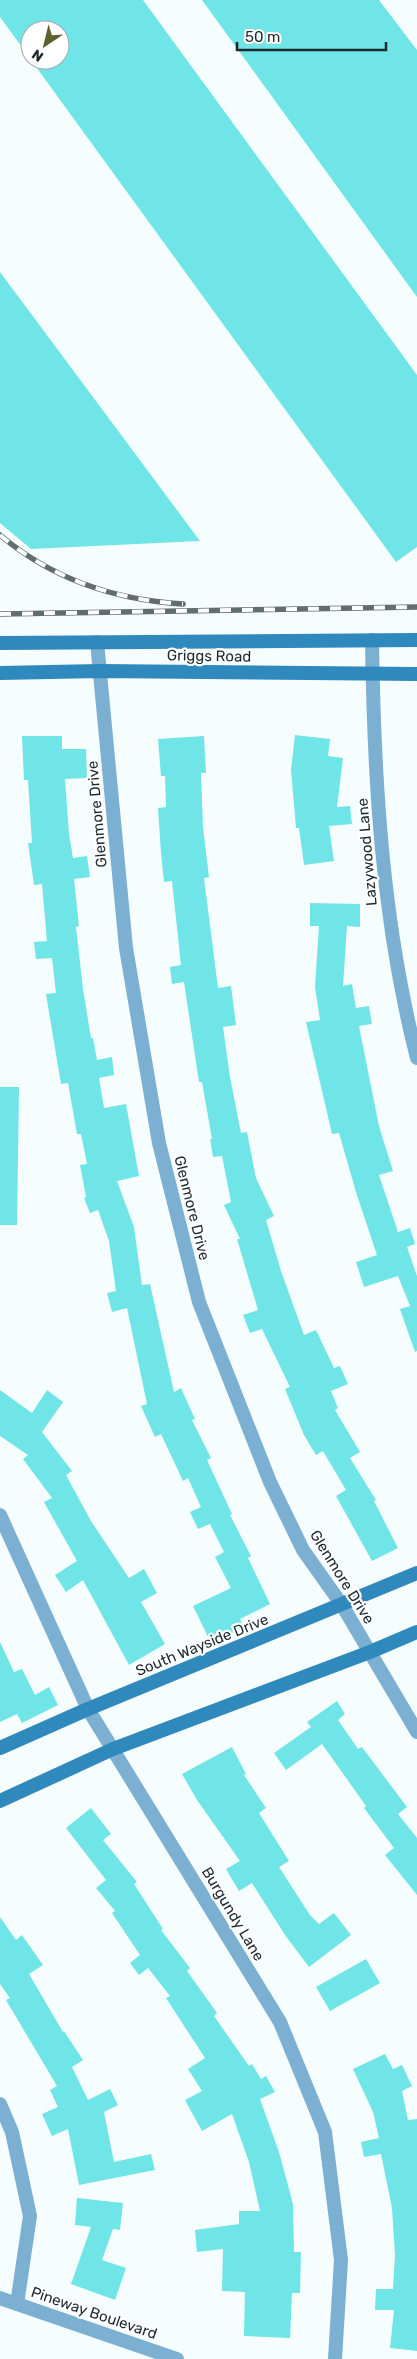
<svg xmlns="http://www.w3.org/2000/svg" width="417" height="2359" viewBox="0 0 417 2359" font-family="Rubik,sans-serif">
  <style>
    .building { fill: #6fe5e7 }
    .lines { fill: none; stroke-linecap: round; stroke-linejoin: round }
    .minor { stroke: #7bb0d3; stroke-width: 14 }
    .secondary { stroke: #3089bc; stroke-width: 14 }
    .rail-casing { stroke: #626d70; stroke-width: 5.5 }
    .rail { stroke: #fff; stroke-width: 4; stroke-dasharray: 11; stroke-linecap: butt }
    .labels { text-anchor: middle; stroke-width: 4.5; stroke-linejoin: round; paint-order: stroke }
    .street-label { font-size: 15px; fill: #1c292d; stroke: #fff }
  </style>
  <rect width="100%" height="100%" fill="#f6fdff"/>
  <g class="building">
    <path d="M 0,0 L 143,0 L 417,375 L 417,547 L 396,562 L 31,60 L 60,60 L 60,30 L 30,30 L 30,58 L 0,17 Z"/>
    <path d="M 202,0 L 379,0 L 417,50 L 417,297 Z"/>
    <path d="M 0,272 L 200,541 L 31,549 L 0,523 Z"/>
    <path d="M 295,735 L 330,739 L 328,756 L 343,758 L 337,807 L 350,806 L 352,824 L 329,826 L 334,861 L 304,865 L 299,828 L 296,828 L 291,770 Z"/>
    <path d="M 22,736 L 62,736 L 62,749 L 86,749 L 87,778 L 65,779 L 69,834 L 73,858 L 87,856 L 90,877 L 74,879 L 79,926 L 76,927 L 83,989 L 91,1038 L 93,1038 L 97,1060 L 112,1057 L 114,1075 L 99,1078 L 104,1108 L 126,1104 L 139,1176 L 117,1181 L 134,1227 L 142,1285 L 150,1284 L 174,1392 L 181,1388 L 195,1419 L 192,1420 L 211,1458 L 207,1460 L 232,1514 L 230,1515 L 251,1556 L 248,1558 L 270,1604 L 240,1619 L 244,1627 L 211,1643 L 193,1606 L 231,1588 L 215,1557 L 224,1552 L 210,1524 L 198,1529 L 190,1512 L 201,1507 L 188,1478 L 183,1481 L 161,1434 L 155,1437 L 141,1406 L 147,1404 L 127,1308 L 112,1312 L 107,1293 L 116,1291 L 109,1241 L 98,1210 L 90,1213 L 84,1198 L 86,1197 L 80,1165 L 87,1164 L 81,1134 L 77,1134 L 68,1083 L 61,1084 L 46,994 L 56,993 L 52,958 L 36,959 L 34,942 L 47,941 L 42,884 L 34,885 L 28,843 L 32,843 L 28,780 L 24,780 Z"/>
    <path d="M 204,736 L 206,773 L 201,773 L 203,827 L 209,877 L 204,878 L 218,988 L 231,986 L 236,1025 L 223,1027 L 230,1077 L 241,1133 L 247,1132 L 256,1178 L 274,1216 L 266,1220 L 281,1271 L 304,1335 L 316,1330 L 334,1368 L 340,1366 L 348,1384 L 331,1391 L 338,1408 L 335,1410 L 360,1452 L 350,1458 L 376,1500 L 374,1501 L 398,1548 L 372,1561 L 336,1496 L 346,1490 L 323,1451 L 316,1455 L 304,1435 L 285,1389 L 290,1387 L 262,1329 L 250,1333 L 243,1315 L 258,1310 L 237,1239 L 240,1239 L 224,1205 L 231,1202 L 222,1156 L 213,1157 L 210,1139 L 212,1139 L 202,1082 L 199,1082 L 184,982 L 172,984 L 170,967 L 181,965 L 172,881 L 164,882 L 161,853 L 158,808 L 166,807 L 165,776 L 161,776 L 158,739 Z"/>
    <path d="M 310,903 L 360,904 L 360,927 L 347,926 L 343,986 L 352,984 L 356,1008 L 369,1006 L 372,1024 L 359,1026 L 379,1126 L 393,1171 L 379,1175 L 398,1232 L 410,1228 L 415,1244 L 407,1247 L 417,1276 L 417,1351 L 415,1352 L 400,1309 L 410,1306 L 398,1276 L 364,1287 L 356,1262 L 377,1255 L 356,1192 L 339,1133 L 332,1134 L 306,1022 L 320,1020 L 315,987 L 319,926 L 310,926 Z"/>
    <path d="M 0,1087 L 19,1087 L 17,1225 L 0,1225 Z"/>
    <path d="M 0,1390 L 32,1413 L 47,1390 L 63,1402 L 42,1432 L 72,1471 L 66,1475 L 91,1521 L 129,1578 L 144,1569 L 157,1593 L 141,1602 L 165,1644 L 129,1665 L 83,1580 L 66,1592 L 55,1575 L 77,1561 L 44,1502 L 52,1498 L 23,1459 L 28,1455 L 0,1436 Z"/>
    <path d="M 0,1642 L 14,1672 L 22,1669 L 35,1695 L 49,1687 L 58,1705 L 22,1723 L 17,1714 L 0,1722 Z"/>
    <path d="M 337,1701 L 345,1714 L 338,1720 L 358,1749 L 362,1747 L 407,1807 L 398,1814 L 417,1838 L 417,1895 L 385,1855 L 394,1848 L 364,1808 L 366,1806 L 322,1744 L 286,1770 L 274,1753 L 311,1727 L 307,1722 Z"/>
    <path d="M 232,1747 L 246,1774 L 244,1775 L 266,1808 L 259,1813 L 289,1861 L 279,1867 L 310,1915 L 319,1924 L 334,1913 L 351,1935 L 309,1967 L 285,1935 L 252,1883 L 239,1891 L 226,1869 L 240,1861 L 197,1800 L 182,1774 Z"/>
    <path d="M 91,1808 L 111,1834 L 103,1840 L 137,1882 L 134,1884 L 163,1929 L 161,1930 L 190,1968 L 187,1971 L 217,2013 L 214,2016 L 249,2066 L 252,2064 L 261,2079 L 266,2076 L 275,2092 L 260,2099 L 279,2152 L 293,2204 L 294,2252 L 301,2252 L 300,2293 L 292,2293 L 290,2338 L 244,2336 L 245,2292 L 222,2291 L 223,2249 L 197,2252 L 195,2230 L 239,2224 L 239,2211 L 260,2211 L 249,2162 L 232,2114 L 202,2131 L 185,2100 L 202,2091 L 188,2069 L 205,2058 L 166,1998 L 170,1996 L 148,1968 L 139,1975 L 130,1963 L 140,1955 L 112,1913 L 115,1911 L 96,1888 L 106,1880 L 66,1828 Z"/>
    <path d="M 0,1917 L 16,1940 L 22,1935 L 43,1965 L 29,1974 L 63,2032 L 64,2031 L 83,2060 L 72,2067 L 88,2100 L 110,2089 L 118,2105 L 104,2112 L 114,2162 L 151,2154 L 155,2170 L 79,2185 L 68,2129 L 52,2136 L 42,2114 L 58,2107 L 50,2090 L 57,2086 L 6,2000 L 10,1998 L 0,1984 Z"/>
    <path d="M 366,1959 L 380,1983 L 330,2011 L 316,1987 Z"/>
    <path d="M 385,2054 L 393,2069 L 402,2065 L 412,2086 L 402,2091 L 408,2120 L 417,2119 L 417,2351 L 390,2348 L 394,2310 L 375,2310 L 376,2289 L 393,2289 L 395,2255 L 392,2208 L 381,2154 L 364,2157 L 361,2142 L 379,2138 L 373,2112 L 353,2069 Z"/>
    <path d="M 77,2198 L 123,2203 L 120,2230 L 113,2229 L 102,2260 L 126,2268 L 115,2300 L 71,2284 L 91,2227 L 75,2225 Z"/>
  </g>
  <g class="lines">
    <g class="minor">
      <path d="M 372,640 C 374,781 382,921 417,1058"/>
      <path d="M 97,642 L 126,948 L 159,1143 L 199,1302 L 270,1482 L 303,1550 L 342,1605 L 417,1732"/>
      <path d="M 0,1515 L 88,1709 L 280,2022 L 325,2132 L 341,2260 L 335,2359"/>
      <path d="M 0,2104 L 12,2132 L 30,2216 L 17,2304"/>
      <path d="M 0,2298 L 177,2359"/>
    </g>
    <g class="secondary">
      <path d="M 0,643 L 417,640"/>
      <path d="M 0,673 L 100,671 L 417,674"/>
      <path d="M 0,1748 L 88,1709 L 417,1573"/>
      <path d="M 0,1801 L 113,1749 L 370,1652 L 417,1632"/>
    </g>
    <g class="rail-casing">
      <g id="rail">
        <path d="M 0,535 C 52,579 116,600 183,604"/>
        <path d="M 0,614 L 417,607"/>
      </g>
    </g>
    <use href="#rail" class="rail"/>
  </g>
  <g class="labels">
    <g class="street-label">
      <text transform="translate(209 656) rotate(1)" y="5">Griggs Road</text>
      <text transform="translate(97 814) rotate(-95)" y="5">Glenmore Drive</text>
      <text transform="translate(367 852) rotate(-95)" y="5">Lazywood Lane</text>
      <text transform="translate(192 1208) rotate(76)" y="5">Glenmore Drive</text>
      <text transform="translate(342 1577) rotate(58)" y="5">Glenmore Drive</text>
      <text transform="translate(202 1645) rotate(-22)" y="5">South Wayside Drive</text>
      <text transform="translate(233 1914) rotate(59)" y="5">Burgundy Lane</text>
      <text transform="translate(94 2313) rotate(19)" y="5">Pineway Boulevard</text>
    </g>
  </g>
  <g transform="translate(45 45) rotate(215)"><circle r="24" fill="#ffffff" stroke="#a4a9ab"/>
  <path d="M0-4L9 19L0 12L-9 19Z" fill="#5d612f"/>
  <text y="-8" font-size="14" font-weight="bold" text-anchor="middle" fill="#1c292d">N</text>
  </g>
  <path d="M237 42v8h149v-8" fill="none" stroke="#1c292d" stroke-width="2.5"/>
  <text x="245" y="42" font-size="15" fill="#1c292d" stroke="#ffffff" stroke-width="4" paint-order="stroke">50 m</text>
</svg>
